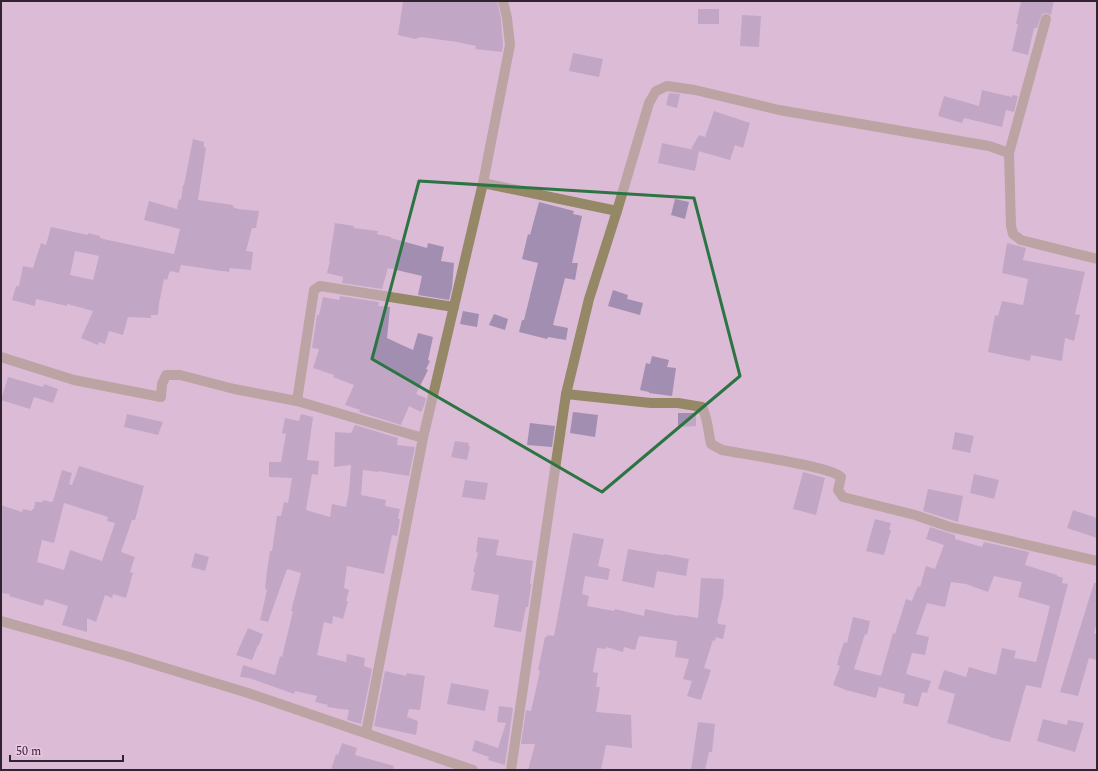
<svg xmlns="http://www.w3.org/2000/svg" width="1098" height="771" viewBox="0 0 1098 771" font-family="Spectral,serif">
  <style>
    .building { fill: #a18eb0; fill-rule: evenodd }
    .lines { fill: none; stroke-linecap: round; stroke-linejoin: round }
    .street { stroke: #948867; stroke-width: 10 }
    .marked { fill: none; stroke: #2c7543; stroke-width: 3; stroke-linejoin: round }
  </style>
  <rect width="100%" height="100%" fill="#dcbbd7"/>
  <g class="building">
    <path d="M 403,1 L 497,1 L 501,19 L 503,45 L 502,52 L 475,49 L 476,46 L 457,42 L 421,37 L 415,39 L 398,35 Z"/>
    <path d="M 1021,1 L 1054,1 L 1051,15 L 1047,13 L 1042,14 L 1037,28 L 1034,28 L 1028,55 L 1012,51 L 1018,24 L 1016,24 Z"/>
    <rect x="698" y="9" width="21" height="15"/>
    <path d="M 742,15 L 761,16 L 759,47 L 740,46 Z"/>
    <path d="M 573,53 L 603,59 L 599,77 L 569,71 Z"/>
    <path d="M 982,90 L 1012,97 L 1012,95 L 1018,96 L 1014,112 L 1006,110 L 1002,127 L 964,118 L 962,123 L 938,116 L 944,96 L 979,106 Z"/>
    <path d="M 669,93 L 680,94 L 677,108 L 666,105 Z"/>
    <path d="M 714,111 L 750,123 L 743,148 L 735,145 L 730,160 L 691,149 L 699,135 L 705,137 Z"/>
    <path d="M 193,139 L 204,142 L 204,147 L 206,148 L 198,200 L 233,205 L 233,207 L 238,209 L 259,211 L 256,228 L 252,228 L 246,251 L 253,252 L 251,270 L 230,268 L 229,272 L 181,265 L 179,273 L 170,271 L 167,280 L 164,279 L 159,304 L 158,315 L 151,315 L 151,318 L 128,317 L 123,335 L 109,331 L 105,344 L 99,342 L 98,345 L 81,338 L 93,311 L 67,304 L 67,306 L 36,299 L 35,306 L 12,300 L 16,286 L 19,286 L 23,266 L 33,268 L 41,243 L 46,245 L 51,227 L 88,235 L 88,233 L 100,236 L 100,238 L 108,240 L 174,254 L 180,229 L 144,220 L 149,201 L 177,209 L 179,199 L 181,200 L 183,185 L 184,185 ZM 75,251 L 99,256 L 93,280 L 70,275 Z"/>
    <path d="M 662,143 L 699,151 L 695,171 L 658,163 Z"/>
    <path d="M 675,199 L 689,202 L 685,219 L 671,215 Z"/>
    <path d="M 539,202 L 574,211 L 573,214 L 582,216 L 572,263 L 578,263 L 575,280 L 565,278 L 553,325 L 568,328 L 566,340 L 548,337 L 547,339 L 519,332 L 522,320 L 524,320 L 538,263 L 522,259 L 528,234 L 530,235 Z"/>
    <path d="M 335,223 L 354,226 L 354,228 L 378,231 L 377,234 L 391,237 L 391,238 L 427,248 L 428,243 L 444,247 L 441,261 L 454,263 L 452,288 L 449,300 L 418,295 L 422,276 L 388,268 L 382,289 L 342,283 L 343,277 L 327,273 L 330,261 L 329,261 Z"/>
    <path d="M 1007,243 L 1026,248 L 1023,260 L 1085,272 L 1075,314 L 1080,315 L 1074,341 L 1065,338 L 1062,361 L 1031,355 L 1030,361 L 988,352 L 995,315 L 998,316 L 1002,301 L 1023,305 L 1028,279 L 1002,273 Z"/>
    <path d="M 613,290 L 628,295 L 627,299 L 643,303 L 640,315 L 608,306 Z"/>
    <path d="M 340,296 L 379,302 L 378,306 L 390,307 L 387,338 L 404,346 L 413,350 L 418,333 L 433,337 L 428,360 L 430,361 L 426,369 L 428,370 L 416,394 L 426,398 L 424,406 L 421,412 L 409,406 L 401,425 L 359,412 L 360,410 L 345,405 L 354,385 L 333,377 L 334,375 L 313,368 L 319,349 L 312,348 L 317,315 L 319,315 L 323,297 L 339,300 Z"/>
    <path d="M 463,311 L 479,314 L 477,327 L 460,324 Z"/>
    <path d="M 494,314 L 508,319 L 505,330 L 489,325 Z"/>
    <path d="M 652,356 L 669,360 L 667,367 L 676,368 L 672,396 L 649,393 L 649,392 L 640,390 L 646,363 L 650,364 Z"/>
    <path d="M 8,377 L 43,387 L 44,384 L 58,389 L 53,403 L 34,397 L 30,409 L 1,400 Z"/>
    <path d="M 573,412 L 598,415 L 595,437 L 570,433 Z"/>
    <path d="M 678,413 L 696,413 L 696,426 L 678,427 Z"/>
    <path d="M 127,414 L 163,422 L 158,435 L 124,427 Z"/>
    <path d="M 301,414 L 313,417 L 307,460 L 319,461 L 318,475 L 312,474 L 306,510 L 330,517 L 332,504 L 346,507 L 349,491 L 351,465 L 334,467 L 335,432 L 351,433 L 355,425 L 398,438 L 397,445 L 415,447 L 409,476 L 378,471 L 378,472 L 363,470 L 361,495 L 386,500 L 385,506 L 400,509 L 398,519 L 400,519 L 397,536 L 392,535 L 384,574 L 347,566 L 344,588 L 349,590 L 346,601 L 348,601 L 343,619 L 333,616 L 332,624 L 324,622 L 317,655 L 346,662 L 347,654 L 365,658 L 364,666 L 372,669 L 361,724 L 347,720 L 349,710 L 327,707 L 328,705 L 315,702 L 317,696 L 295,691 L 294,694 L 249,678 L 240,677 L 243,665 L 275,675 L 280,656 L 282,657 L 293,611 L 291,611 L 301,573 L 287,569 L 268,622 L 260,620 L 267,590 L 265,589 L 267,571 L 270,551 L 272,551 L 277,516 L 281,516 L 284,502 L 288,503 L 292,478 L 269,477 L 269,462 L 281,462 L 286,434 L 282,433 L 285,418 L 299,421 Z"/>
    <path d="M 530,423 L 555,426 L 552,447 L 527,445 Z"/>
    <path d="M 955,432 L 974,436 L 970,453 L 952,449 Z"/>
    <path d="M 455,441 L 469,443 L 468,446 L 470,446 L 467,460 L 451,457 Z"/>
    <path d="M 79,466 L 144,486 L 135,520 L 132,520 L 121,552 L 135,557 L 130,572 L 133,573 L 126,598 L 113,594 L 112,598 L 105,595 L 96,622 L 87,618 L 87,632 L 62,625 L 68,606 L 45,599 L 43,606 L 9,596 L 10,594 L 1,593 L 1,505 L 22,512 L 23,509 L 32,511 L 32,509 L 34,509 L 35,502 L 43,502 L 43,500 L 51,502 L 53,501 L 62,470 L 72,473 L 69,484 L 72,485 ZM 64,503 L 108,517 L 107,521 L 115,523 L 102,561 L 70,550 L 64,570 L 37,562 L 42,540 L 54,543 Z"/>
    <path d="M 803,472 L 825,478 L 816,515 L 793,509 Z"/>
    <path d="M 974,474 L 999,480 L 994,499 L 970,493 Z"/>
    <path d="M 465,480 L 488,483 L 485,500 L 462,497 Z"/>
    <path d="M 928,489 L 963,496 L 958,522 L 923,511 Z"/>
    <path d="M 1073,510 L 1097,518 L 1097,538 L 1067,528 Z"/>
    <path d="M 875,519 L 891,523 L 889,530 L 891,530 L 884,555 L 866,551 Z"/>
    <path d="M 930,527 L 955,535 L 955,539 L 982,547 L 984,542 L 1029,552 L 1025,565 L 1057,575 L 1057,576 L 1063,578 L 1062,583 L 1068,584 L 1041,688 L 1026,685 L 1010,742 L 989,737 L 989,736 L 947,723 L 955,694 L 938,689 L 944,670 L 966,677 L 969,667 L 996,675 L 1002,648 L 1016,651 L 1014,658 L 1036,662 L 1050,606 L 1018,597 L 1022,582 L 994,576 L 988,592 L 966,584 L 951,582 L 945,607 L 927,603 L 916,634 L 929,637 L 925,655 L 912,653 L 906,674 L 931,681 L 927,693 L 922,692 L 918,707 L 903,703 L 905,694 L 879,687 L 876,698 L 846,690 L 833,685 L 840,666 L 837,665 L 839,657 L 844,642 L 847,643 L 853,617 L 870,621 L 867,635 L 865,634 L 854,669 L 881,676 L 893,633 L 895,634 L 906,599 L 912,601 L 918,586 L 920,587 L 926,566 L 935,569 L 944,545 L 926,539 Z"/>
    <path d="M 573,533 L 604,539 L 598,566 L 610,569 L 608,580 L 585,576 L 582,594 L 589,596 L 587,606 L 614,611 L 615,609 L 644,616 L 645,609 L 679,616 L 679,615 L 698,618 L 701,578 L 724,579 L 723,596 L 717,622 L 718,622 L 718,624 L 726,625 L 723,639 L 716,637 L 715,641 L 713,640 L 704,668 L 711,670 L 701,700 L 687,696 L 692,681 L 683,679 L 689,659 L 675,657 L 677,641 L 639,636 L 635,650 L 624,647 L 623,652 L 606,647 L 606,649 L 597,648 L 593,672 L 598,673 L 596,687 L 600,687 L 596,712 L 631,715 L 632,748 L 606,745 L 601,770 L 528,770 L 535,744 L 521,744 L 526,710 L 531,711 L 540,671 L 538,670 L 545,637 L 547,637 L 547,635 L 554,636 Z"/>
    <path d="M 478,537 L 499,540 L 496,555 L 533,561 L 530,584 L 532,584 L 531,586 L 528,607 L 526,607 L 521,632 L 494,627 L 499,595 L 471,590 L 475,572 L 473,572 L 478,553 L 476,552 Z"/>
    <path d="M 628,549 L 663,555 L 664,554 L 689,559 L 686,576 L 657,571 L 654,588 L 622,581 Z"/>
    <path d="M 195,553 L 209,557 L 205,571 L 191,567 Z"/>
    <path d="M 1094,583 L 1097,583 L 1097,623 L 1094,633 L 1097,634 L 1097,660 L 1089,658 L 1078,696 L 1060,692 Z"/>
    <path d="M 248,628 L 263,634 L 259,645 L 258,645 L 252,660 L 236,655 Z"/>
    <path d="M 385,671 L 406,676 L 407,673 L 425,676 L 420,710 L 409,709 L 407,717 L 418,721 L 416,735 L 374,726 Z"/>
    <path d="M 451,683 L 489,690 L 485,711 L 447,704 Z"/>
    <path d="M 499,706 L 513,708 L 505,765 L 488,760 L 489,757 L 472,751 L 475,740 L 498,748 L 506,723 L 497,722 Z"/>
    <path d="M 1043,719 L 1067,725 L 1068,720 L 1084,723 L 1075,752 L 1037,741 Z"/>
    <path d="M 698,722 L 715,724 L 712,752 L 709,752 L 705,770 L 691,770 Z"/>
    <path d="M 342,743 L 357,748 L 355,755 L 394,766 L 393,770 L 331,770 L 336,754 L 338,755 Z"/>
  </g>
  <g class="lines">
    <g class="street">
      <path d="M 1009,153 L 1046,19"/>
      <path d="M 483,183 L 617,211"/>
      <path d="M 1,357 L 74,380 L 161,397 L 162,384 L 166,375 L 180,375 L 234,389 L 297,401 L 423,438"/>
      <path d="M 566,394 L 651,403 L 678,403 L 702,407 C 708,419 708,431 711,444 L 722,450 C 742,454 830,466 841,477 L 838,490 L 843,497 L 915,515 L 950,527 L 1097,561"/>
      <path d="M 297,401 L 314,290 L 320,286 L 454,307"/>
      <path d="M 1,621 L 126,656 L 248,693 L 473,770"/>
      <path d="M 366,733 L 423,438 L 483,183 L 510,45 L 507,18 L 503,1"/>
      <path d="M 511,770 L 566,394 L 589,299 L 617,211 L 649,103 L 656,91 L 667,86 L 695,90 L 779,110 L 989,146 L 1009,153 L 1011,226 L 1013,234 L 1021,240 L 1097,259"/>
    </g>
  </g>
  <path d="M0 0H1098V771H0ZM 419,181 L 694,198 L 740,376 L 602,492 L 372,359 Z" fill="#dcbbd7" fill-opacity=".55" fill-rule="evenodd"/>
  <path class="marked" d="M 419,181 L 694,198 L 740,376 L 602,492 L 372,359 Z"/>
  <rect width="1098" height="771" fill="none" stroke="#312430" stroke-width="4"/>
  <path d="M10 755v6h113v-6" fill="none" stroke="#312430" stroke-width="2"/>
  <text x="16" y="755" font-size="12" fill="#312430" stroke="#eac7e5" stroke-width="3" paint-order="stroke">50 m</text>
</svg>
